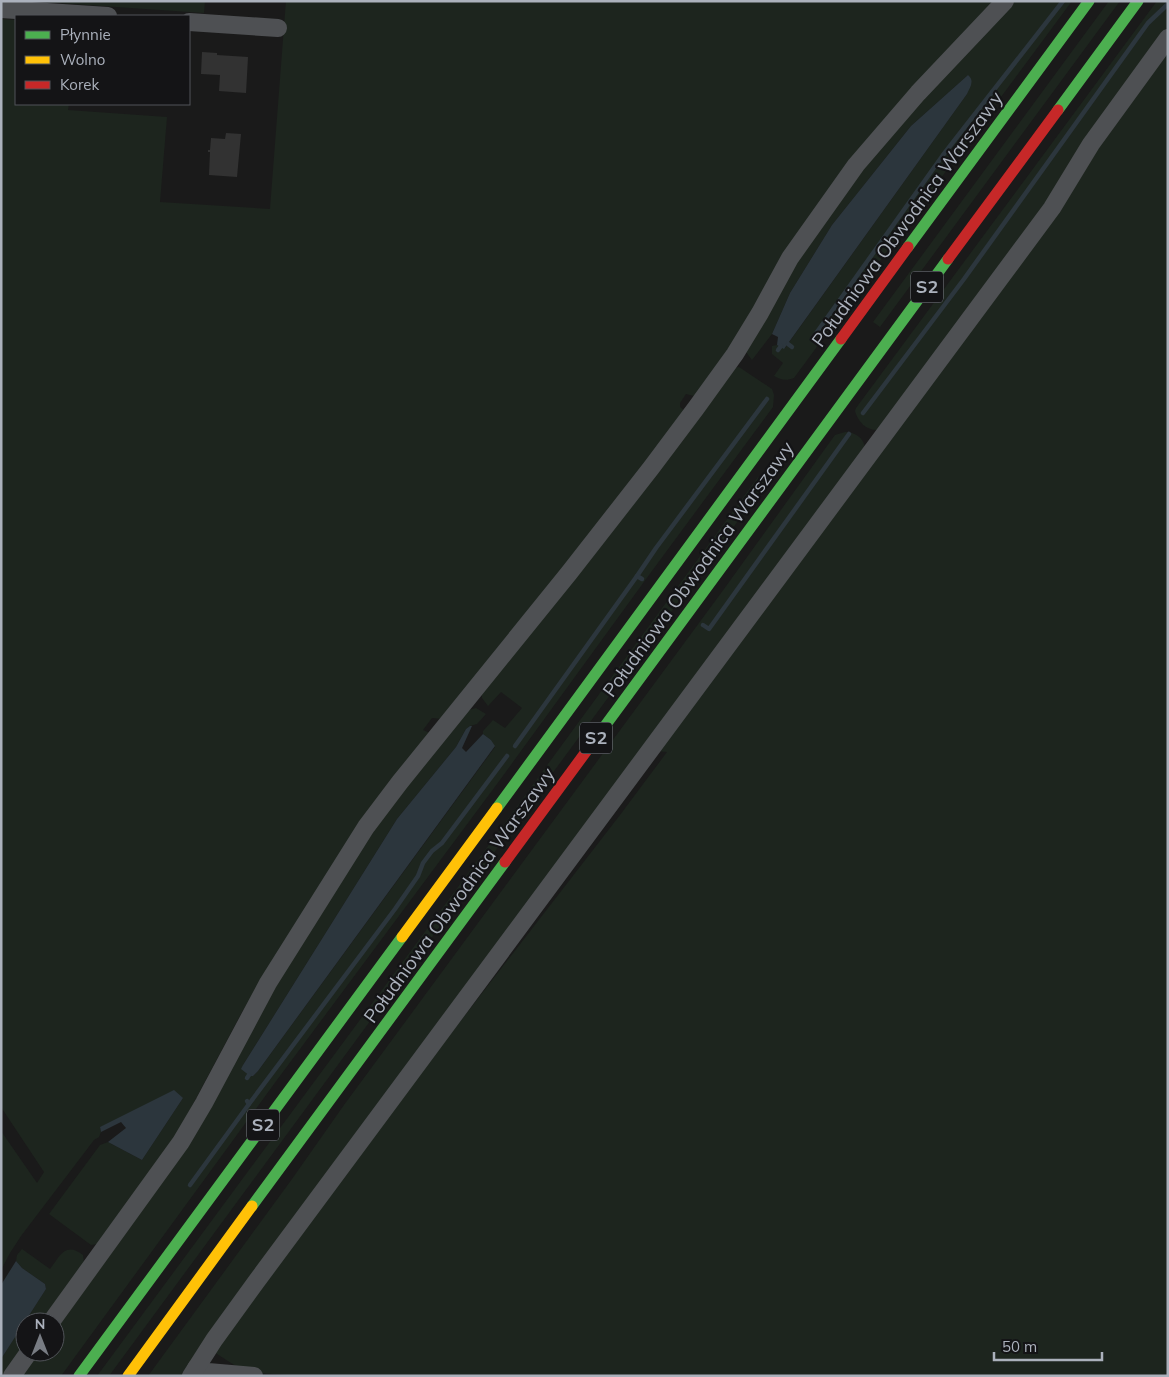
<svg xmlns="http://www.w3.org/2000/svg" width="1169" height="1377" viewBox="0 0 1169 1377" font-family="Mulish,sans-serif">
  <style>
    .green { fill: #1d251e }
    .water { fill: #2c363d }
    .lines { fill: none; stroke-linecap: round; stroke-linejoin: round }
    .stream { stroke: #2c363d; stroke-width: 4.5 }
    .building { fill: #323232 }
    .street { stroke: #4e5053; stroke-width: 18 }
    .fast { stroke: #4caf50; stroke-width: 11 }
    .slow { stroke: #ffc107; stroke-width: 11 }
    .jam { stroke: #c62828; stroke-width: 11 }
    .labels { text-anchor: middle; stroke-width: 4.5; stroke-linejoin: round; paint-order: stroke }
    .shield { fill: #141416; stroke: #7e828a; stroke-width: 1 }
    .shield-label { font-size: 18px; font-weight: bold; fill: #abb1bc }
    .street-label { font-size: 19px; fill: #abb1bc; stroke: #141416 }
  </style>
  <rect width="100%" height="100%" fill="#1a1a1a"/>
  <g class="green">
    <path d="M 28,1 L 205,1 L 204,13 Z"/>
    <path d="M 286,1 L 998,1 L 957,44 L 752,316 L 698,394 L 694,396 L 686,394 L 680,403 L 680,407 L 685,411 L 624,497 L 444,719 L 432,718 L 423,730 L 432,734 L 278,955 L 242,1012 L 175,1138 L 98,1244 L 91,1245 L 49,1214 L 100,1145 L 108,1142 L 142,1160 L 183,1098 L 100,1127 L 101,1132 L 99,1137 L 94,1140 L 21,1236 L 10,1253 L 1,1270 L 1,1131 L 37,1183 L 44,1172 L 1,1107 L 1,19 L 16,20 L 16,104 L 69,104 L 68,110 L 167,117 L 160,202 L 270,209 Z"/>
    <path d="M 1014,1 L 1072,1 L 938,182 L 794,378 C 786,381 781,380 774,376 L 783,363 L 772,354 L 772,346 L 777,345 L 785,348 L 967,94 L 968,75 L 911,126 L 832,225 L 790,293 L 772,334 L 752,360 L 746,352 L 808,243 L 906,113 Z"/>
    <path d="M 1109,1 L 1120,1 L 880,327 L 873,322 Z"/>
    <path d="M 1157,1 L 1168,1 L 1168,27 L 1089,139 L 1041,213 L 877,430 C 866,430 858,422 855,411 L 856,408 Z"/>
    <path d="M 1168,46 L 1168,1376 L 301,1376 L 245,1372 L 214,1352 L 373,1134 L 620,815 L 667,752 L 657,751 Z"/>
    <path d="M 739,367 L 772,389 L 774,395 L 773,407 L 649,575 L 497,784 L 274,1084 L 61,1376 L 21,1376 L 39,1352 L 55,1352 L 55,1331 L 112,1252 L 245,1032 L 353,857 L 465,711 L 476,708 L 486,714 L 477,724 L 470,726 L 466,729 L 456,747 L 397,819 L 243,1065 L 253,1076 L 258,1071 L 495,747 L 491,740 L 483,734 L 483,731 L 493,720 L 505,728 L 522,708 L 501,692 L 488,706 L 482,698 L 482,693 L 730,368 Z"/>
    <path d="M 845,432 C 855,432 864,438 865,448 L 184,1376 L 148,1376 L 292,1179 L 344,1105 L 724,589 L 835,435 Z"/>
    <path d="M 758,477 L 766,483 L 109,1376 L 97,1376 L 458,887 Z"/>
    <path d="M 22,1249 L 50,1269 C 60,1256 65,1241 83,1255 L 84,1264 L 44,1322 L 25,1322 L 25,1347 L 4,1376 L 1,1376 L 1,1359 L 46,1289 L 45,1284 L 22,1268 L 16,1261 L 17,1255 Z"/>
  </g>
  <g class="water">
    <path d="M 968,75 C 975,81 970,87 967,94 L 784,349 L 777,345 L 778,337 L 772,334 L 790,293 L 832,225 L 911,126 Z"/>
    <path d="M 470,726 L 472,726 L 462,748 L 466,752 L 483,734 L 491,740 L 495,746 L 258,1071 L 253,1076 L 250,1076 L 241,1069 L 243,1065 L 397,819 L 456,747 L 466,729 Z"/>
    <path d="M 174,1090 L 183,1098 L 142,1160 L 108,1142 L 126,1128 L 121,1122 L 101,1132 L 100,1127 Z"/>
    <path d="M 16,1261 L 22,1268 L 45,1284 L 46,1289 L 1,1359 L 1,1285 Z"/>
  </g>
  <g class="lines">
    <g class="stream">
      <path d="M 812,339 L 943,155 L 1063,1"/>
      <path d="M 788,344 L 792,347"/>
      <path d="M 778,350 L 781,346"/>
      <path d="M 863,413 L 964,279 L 1148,23 L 1168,4"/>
      <path d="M 637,576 L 656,548 L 767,399"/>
      <path d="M 703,625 L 709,629 L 849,434"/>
      <path d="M 515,746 L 637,576 L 642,579"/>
      <path d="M 247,1078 L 249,1075"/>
      <path d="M 249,1104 L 395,909 L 418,876 L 423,863 L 432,851 L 442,843 L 507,756"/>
      <path d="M 190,1185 L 249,1104 L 247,1101"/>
    </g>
  </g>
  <g class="building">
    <path d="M 202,52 L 217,53 L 217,55 L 248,57 L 246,93 L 219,91 L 220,75 L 201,74 Z"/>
    <path d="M 226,133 L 241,134 L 237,177 L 209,175 L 210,152 L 208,152 L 208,150 L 210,150 L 211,138 L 225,139 Z"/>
  </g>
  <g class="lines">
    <g class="street">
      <path d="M 1,9 L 108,16"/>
      <path d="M 189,22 L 278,28"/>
      <path d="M 51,1322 L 181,1142 L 204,1103 L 268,983 L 366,827 L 400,782 L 569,573 L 651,468 L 696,408 L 735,354 L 760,313 L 790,258 L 856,165 L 918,93 L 1005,1"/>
      <path d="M 196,1368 L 208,1372 L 254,1376"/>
      <path d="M 12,1376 L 29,1352"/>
      <path d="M 191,1376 L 214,1340 L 256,1282 L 1052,208 L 1091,144 L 1168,38"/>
    </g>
    <g class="fast">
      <path d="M 1058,110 L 1138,1"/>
      <path d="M 908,247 L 1089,1"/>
      <path d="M 588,749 L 948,259"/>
      <path d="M 497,808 L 841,339"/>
      <path d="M 252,1206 L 505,862"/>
      <path d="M 79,1376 L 402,937"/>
    </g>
    <g class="slow">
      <path d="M 402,937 L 497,808"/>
      <path d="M 128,1376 L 252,1206"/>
    </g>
    <g class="jam">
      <path d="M 948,259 L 1058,110"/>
      <path d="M 841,339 L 908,247"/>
      <path d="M 505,862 L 588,749"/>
    </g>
  </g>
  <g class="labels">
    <g class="shield">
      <rect x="911" y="271.5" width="32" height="31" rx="4"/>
      <rect x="580" y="722.5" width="32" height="31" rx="4"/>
      <rect x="247" y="1109.5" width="32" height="31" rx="4"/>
    </g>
    <g class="shield-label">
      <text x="927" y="293">S2</text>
      <text x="596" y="744">S2</text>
      <text x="263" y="1131">S2</text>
    </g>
    <g class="street-label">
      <text transform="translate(907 219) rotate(-54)" y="7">Południowa Obwodnica Warszawy</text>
      <text transform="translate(698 569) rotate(-54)" y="7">Południowa Obwodnica Warszawy</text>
      <text transform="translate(459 895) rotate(-54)" y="7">Południowa Obwodnica Warszawy</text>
    </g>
  </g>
  <rect width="1169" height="1377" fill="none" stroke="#abb1bc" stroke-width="5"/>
  <rect x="15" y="15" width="175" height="90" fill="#141416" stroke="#505358"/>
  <rect x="25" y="31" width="25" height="8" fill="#4caf50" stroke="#505358"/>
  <text x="60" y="40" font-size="15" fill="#abb1bc">Płynnie</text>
  <rect x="25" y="56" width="25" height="8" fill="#ffc107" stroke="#505358"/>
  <text x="60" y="65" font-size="15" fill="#abb1bc">Wolno</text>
  <rect x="25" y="81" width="25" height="8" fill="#c62828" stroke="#505358"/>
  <text x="60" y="90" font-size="15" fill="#abb1bc">Korek</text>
  <g transform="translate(40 1337)"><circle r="24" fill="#141416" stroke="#505358"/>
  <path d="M0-4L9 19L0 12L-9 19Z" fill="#787c83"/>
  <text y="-8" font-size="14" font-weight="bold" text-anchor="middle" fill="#abb1bc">N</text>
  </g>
  <path d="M994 1352v8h108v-8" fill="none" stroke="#abb1bc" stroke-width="2.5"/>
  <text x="1002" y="1352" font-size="15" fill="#abb1bc" stroke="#141416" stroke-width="4" paint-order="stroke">50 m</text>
</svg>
